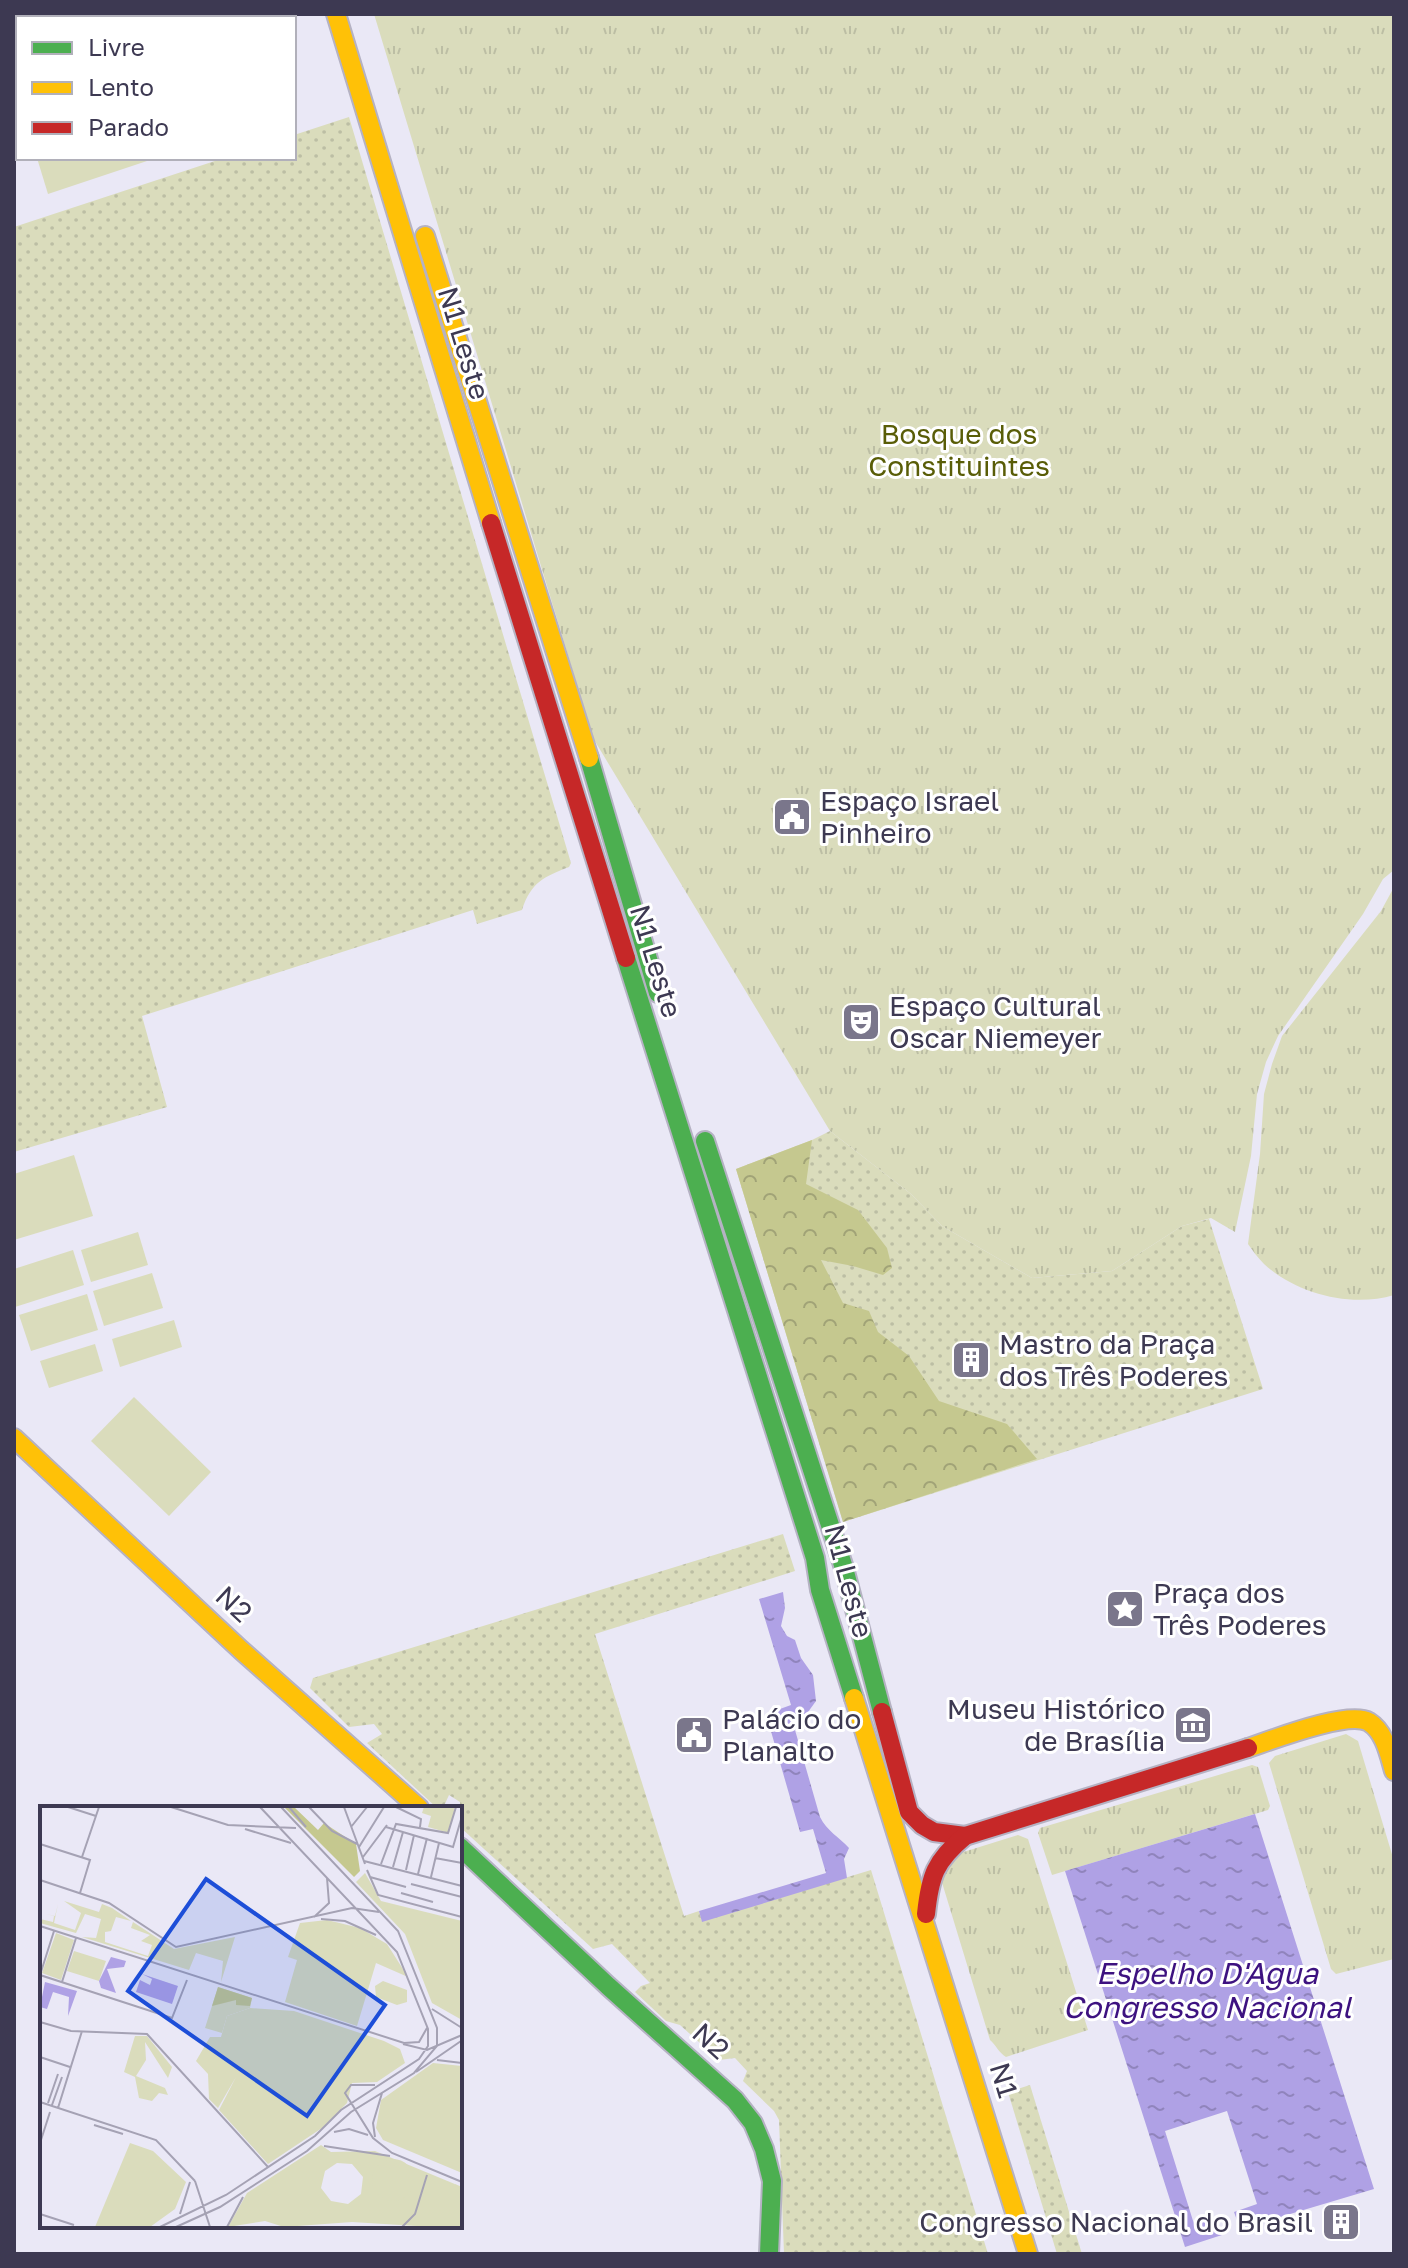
<svg xmlns="http://www.w3.org/2000/svg" width="1408" height="2268" viewBox="0 0 1408 2268" font-family="'Golos Text',sans-serif">
  <style>
    .grass { fill: url(#grass-dots) }
    .forest { fill: url(#forest-crowns) }
    .park { fill: url(#park-tufts) }
    .garden { fill: #dadcbc }
    .water { fill: url(#water-ripples) }
    .lines { fill: none; stroke-linecap: round; stroke-linejoin: round }
    .fast-casing { stroke: #b5b2c3; stroke-width: 22 }
    .slow-casing { stroke: #b5b2c3; stroke-width: 22 }
    .jam-casing { stroke: #b5b2c3; stroke-width: 22 }
    .fast { stroke: #4caf50; stroke-width: 18 }
    .slow { stroke: #ffc107; stroke-width: 18 }
    .jam { stroke: #c62828; stroke-width: 18 }
    .labels { text-anchor: middle; stroke-width: 6; stroke-linejoin: round; paint-order: stroke }
    .street-label { font-size: 28px; fill: #3d3952; stroke: #fff }
    .park-label { font-size: 28px; fill: #595d07; stroke: #fff }
    .poi-label { font-size: 28px; fill: #3d3952; stroke: #fff; text-anchor: start }
    .water-label { font-size: 30px; font-style: italic; fill: #3d1280; stroke: #fff }
    .inset-road { fill: none; stroke: #a5a2b4; stroke-width: 2 }
    .view { fill: #1d4ed8; fill-opacity: 0.15; stroke: #1d4ed8; stroke-width: 4 }
    .inset-edge { fill: none; stroke: #3d3952; stroke-width: 4 }
  </style>
  <defs>
    <pattern id="grass-dots" width="8" height="8" patternUnits="userSpaceOnUse" patternTransform="scale(2)"><rect width="8" height="8" fill="#dadcbc"/><path d="M2 2h.1M6 6h.1" fill="none" stroke="#bcbea4" stroke-width="1.8" stroke-linecap="round"/></pattern>
    <pattern id="forest-crowns" width="20" height="18" patternUnits="userSpaceOnUse" patternTransform="scale(2)"><rect width="20" height="18" fill="#c5c88f"/><path d="M2 6a3 3 0 1 1 6 0M12 15a3 3 0 1 1 6 0" fill="none" stroke="#a1a377"/></pattern>
    <pattern id="park-tufts" width="24" height="20" patternUnits="userSpaceOnUse" patternTransform="scale(2)"><rect width="24" height="20" fill="#dadcbc"/><path d="M3 7l-1-3M5 7V3M7 7l1-3M15 17l-1-3M17 17v-4M19 17l1-3" fill="none" stroke="#bcbea4"/></pattern>
    <pattern id="water-ripples" width="26" height="14" patternUnits="userSpaceOnUse" patternTransform="scale(2)"><rect width="26" height="14" fill="#afa1e5"/><path d="M2 4q2-2 4 0t4 0M15 11q2-2 4 0t4 0" fill="none" stroke="#9084bc"/></pattern>
  </defs>
  <rect width="100%" height="100%" fill="#eae8f6"/>
  <g class="grass">
    <path d="M 349,117 L 571,863 L 569,867 C 544,877 531,882 522,910 L 477,924 L 473,910 L 142,1016 L 167,1107 L 14,1152 L 14,227 L 224,158 L 294,158 L 294,135 Z"/>
    <path d="M 830,1131 L 911,1194 L 942,1226 L 1032,1278 L 1112,1271 L 1182,1226 L 1209,1219 L 1263,1389 L 843,1522 L 736,1169 L 812,1140 Z"/>
    <path d="M 783,1534 L 795,1571 L 595,1634 L 684,1916 L 699,1911 L 702,1921 L 871,1870 L 988,2254 L 784,2254 L 779,2120 L 774,2111 L 743,2081 L 747,2071 L 735,2058 L 719,2060 L 680,2025 L 666,2021 L 635,1992 L 641,1986 L 650,1983 L 612,1944 L 593,1949 L 460,1827 L 460,1802 L 449,1795 L 443,1808 L 437,1808 L 367,1743 L 382,1734 L 374,1724 L 349,1727 L 310,1688 L 313,1678 Z"/>
    <path d="M 1030,2085 L 1082,2254 L 1057,2254 L 1008,2092 Z"/>
  </g>
  <path class="forest" d="M 812,1140 L 806,1184 L 858,1210 L 887,1248 L 892,1268 L 883,1275 L 853,1266 L 821,1260 L 843,1303 L 869,1311 L 878,1332 L 909,1356 L 939,1401 L 1007,1424 L 1037,1459 L 843,1522 L 736,1169 Z"/>
  <g class="park">
    <path d="M 374,14 L 1394,14 L 1394,870 L 1383,879 L 1363,914 L 1278,1036 L 1266,1062 L 1257,1094 L 1251,1156 L 1235,1232 L 1211,1218 L 1182,1226 L 1112,1271 L 1032,1278 L 942,1226 L 911,1194 L 830,1131 L 593,738 Z"/>
    <path d="M 1394,887 L 1394,1295 C 1351,1308 1297,1294 1264,1264 C 1258,1258 1253,1251 1248,1244 L 1260,1154 L 1264,1094 L 1272,1064 L 1282,1036 L 1381,911 Z"/>
    <path d="M 1346,1734 L 1358,1741 L 1394,1861 L 1394,1959 L 1336,1974 L 1331,1969 L 1269,1763 L 1275,1756 Z"/>
    <path d="M 1252,1765 L 1258,1767 L 1270,1806 L 1268,1810 L 1052,1875 L 1038,1833 L 1040,1828 Z"/>
    <path d="M 1018,1835 L 1028,1839 L 1088,2030 L 1006,2057 C 999,2053 996,2045 990,2040 L 940,1876 L 957,1854 Z"/>
  </g>
  <g class="garden">
    <path d="M 37,158 L 149,158 L 150,160 L 48,194 Z"/>
    <path d="M 74,1155 L 93,1216 L 14,1240 L 14,1174 Z"/>
    <path d="M 138,1232 L 148,1265 L 91,1282 L 81,1250 Z"/>
    <path d="M 73,1250 L 84,1285 L 15,1307 L 14,1269 Z"/>
    <path d="M 152,1273 L 163,1308 L 104,1326 L 93,1291 Z"/>
    <path d="M 87,1294 L 98,1330 L 31,1351 L 19,1315 Z"/>
    <path d="M 174,1320 L 182,1347 L 120,1367 L 112,1339 Z"/>
    <path d="M 95,1344 L 103,1371 L 49,1388 L 40,1361 Z"/>
    <path d="M 134,1397 L 211,1472 L 169,1516 L 91,1441 Z"/>
  </g>
  <g class="water">
    <path d="M 783,1592 L 785,1608 L 781,1626 L 787,1636 L 795,1640 L 801,1658 L 813,1675 L 816,1701 L 795,1730 L 820,1817 C 827,1831 839,1837 849,1848 L 844,1859 L 847,1878 L 702,1922 L 699,1911 L 826,1873 L 813,1829 L 800,1832 L 766,1714 L 791,1705 L 759,1599 Z"/>
    <path d="M 1255,1814 L 1374,2189 L 1240,2229 L 1234,2212 L 1257,2204 L 1227,2111 L 1165,2131 L 1194,2224 L 1217,2217 L 1222,2235 L 1185,2247 L 1065,1871 Z"/>
  </g>
  <g class="lines">
    <g class="fast-casing">
      <g id="fast">
        <path d="M 589,758 L 658,993"/>
        <path d="M 626,958 L 815,1558 L 820,1590 L 854,1698"/>
        <path d="M 705,1141 L 844,1568 L 882,1712"/>
        <path d="M 460,1847 L 608,1986 L 735,2100 L 753,2123 L 764,2149 L 772,2181 L 769,2254"/>
      </g>
    </g>
    <g class="slow-casing">
      <g id="slow">
        <path d="M 336,14 L 491,523"/>
        <path d="M 425,236 L 589,758"/>
        <path d="M 14,1438 L 241,1650 L 419,1808"/>
        <path d="M 854,1698 L 1028,2254"/>
        <path d="M 1248,1748 C 1272,1740 1348,1710 1369,1722 C 1385,1732 1389,1754 1394,1771"/>
      </g>
    </g>
    <g class="jam-casing">
      <g id="jam">
        <path d="M 491,523 L 626,958"/>
        <path d="M 882,1712 L 909,1812 L 922,1825 L 934,1832 L 965,1836"/>
        <path d="M 926,1914 C 930,1876 935,1861 965,1836 L 1248,1748"/>
      </g>
    </g>
    <use href="#fast" class="fast"/>
    <use href="#slow" class="slow"/>
    <use href="#jam" class="jam"/>
  </g>
  <defs>
    <g id="civic-square" transform="scale(2)"><rect x="-9" y="-9" width="18" height="18" rx="4" fill="#7a768b" stroke="#fff"/><path d="M-.6-6.5H3V-4.5H.6V-3L4-1V1h2V6H-6V1h2V-1L-.6-3ZM-1.2 2.5V6h2.4V2.5Z" fill="#fff"/></g>
    <g id="theatre-square" transform="scale(2)"><rect x="-9" y="-9" width="18" height="18" rx="4" fill="#7a768b" stroke="#fff"/><path d="M-5-5.5Q0-4 5-5.5V0Q5 5 0 6Q-5 5-5 0ZM-3.3-2.5H-1v1.5H-3.3ZM1-2.5H3.3v1.5H1ZM-2.8 1Q0 5.5 2.8 1Z" fill="#fff"/></g>
    <g id="building-square" transform="scale(2)"><rect x="-9" y="-9" width="18" height="18" rx="4" fill="#7a768b" stroke="#fff"/><path d="M-4-6H4V6H1V3H-1V6H-4ZM-2.5-4.3h1.7v1.8h-1.7ZM.8-4.3h1.7v1.8H.8ZM-2.5-1h1.7V.8h-1.7ZM.8-1h1.7V.8H.8Z" fill="#fff"/></g>
    <g id="sight-square" transform="scale(2)"><rect x="-9" y="-9" width="18" height="18" rx="4" fill="#7a768b" stroke="#fff"/><path d="M0-6L1.8-2.2L6-1.7L2.9 1.2L3.7 5.4L0 3.3L-3.7 5.4L-2.9 1.2L-6-1.7L-1.8-2.2Z" fill="#fff"/></g>
    <g id="museum-square" transform="scale(2)"><rect x="-9" y="-9" width="18" height="18" rx="4" fill="#7a768b" stroke="#fff"/><path d="M0-6L6-3V-2H-6V-3ZM-5-1h2V3h-2ZM-1-1h2V3h-2ZM3-1h2V3H3ZM-6 4H6V6H-6Z" fill="#fff"/></g>
  </defs>
  <g fill-rule="evenodd">
    <use href="#civic-square" x="792" y="817"/>
    <use href="#theatre-square" x="861" y="1022"/>
    <use href="#building-square" x="971" y="1360"/>
    <use href="#sight-square" x="1125" y="1609"/>
    <use href="#museum-square" x="1193" y="1725"/>
    <use href="#civic-square" x="694" y="1735"/>
    <use href="#building-square" x="1341" y="2222"/>
  </g>
  <g class="labels">
    <g class="street-label">
      <text transform="translate(464 343) rotate(73)" y="10">N1 Leste</text>
      <text transform="translate(656 961) rotate(73)" y="10">N1 Leste</text>
      <text transform="translate(849 1581) rotate(75)" y="10">N1 Leste</text>
      <text transform="translate(234 1604) rotate(43)" y="10">N2</text>
      <text transform="translate(711 2041) rotate(42)" y="10">N2</text>
      <text transform="translate(1004 2080) rotate(73)" y="10">N1</text>
    </g>
    <g class="park-label">
      <text x="959" y="444">Bosque dos<tspan x="959" dy="32">Constituintes</tspan></text>
    </g>
    <g class="poi-label">
      <text x="820" y="811">Espaço Israel<tspan x="820" dy="32">Pinheiro</tspan></text>
      <text x="889" y="1016">Espaço Cultural<tspan x="889" dy="32">Oscar Niemeyer</tspan></text>
      <text x="999" y="1354">Mastro da Praça<tspan x="999" dy="32">dos Três Poderes</tspan></text>
      <text x="1153" y="1603">Praça dos<tspan x="1153" dy="32">Três Poderes</tspan></text>
      <text x="1165" y="1719" text-anchor="end">Museu Histórico<tspan x="1165" dy="32">de Brasília</tspan></text>
      <text x="722" y="1729">Palácio do<tspan x="722" dy="32">Planalto</tspan></text>
      <text x="1313" y="2232" text-anchor="end">Congresso Nacional do Brasil</text>
    </g>
    <g class="water-label">
      <text x="1207" y="1984">Espelho D'Agua<tspan x="1207" dy="34">Congresso Nacional</tspan></text>
    </g>
  </g>
  <g transform="translate(40 1806)">
    <rect width="422" height="422" fill="#eae8f6"/>
    <path d="M 24,95 L 59,106 L 62,98 L 72,102 L 91,115 L 76,111 L 71,125 L 65,126 L 65,136 L 108,150 L 112,139 L 101,135 L 110,129 L 91,122 L 93,116 L 134,143 L 195,131 L 181,176 L 183,155 L 156,147 L 149,164 L 42,131 L 56,132 L 61,113 L 45,108 L 36,127 L 0,117 L 0,113 L 13,116 L 14,110 L 6,108 L 15,110 L 18,98 L 14,117 L 35,124 L 41,107 ZM 287,114 L 320,122 L 347,138 L 368,171 L 336,157 L 317,220 L 245,196 L 257,154 L 248,151 L 260,117 ZM 16,127 L 34,134 L 21,174 L 2,167 ZM 34,145 L 66,155 L 59,175 L 27,165 ZM 178,181 L 212,192 L 210,202 L 187,210 L 182,227 L 165,222 ZM 95,230 L 107,230 L 132,261 L 128,272 L 105,236 L 106,254 L 96,270 L 125,282 L 128,289 L 119,287 L 112,295 L 99,292 L 95,271 L 84,266 ZM 393,257 L 422,260 L 422,367 L 343,334 L 336,322 L 341,294 ZM 281,339 L 291,346 L 335,345 L 422,381 L 415,378 L 392,421 L 312,416 L 244,421 L 225,415 L 188,421 L 207,387 ZM 297,357 L 312,358 L 323,371 L 321,388 L 308,398 L 291,395 L 281,382 L 285,365 Z" fill="#dadcbc" fill-rule="evenodd"/>
    <path d="M 244,1 L 254,1 L 278,24 L 284,17 L 316,38 L 320,65 L 314,71 ZM 178,181 L 212,192 L 210,200 L 196,199 L 196,194 L 172,200 Z" fill="#c5c88f"/>
    <path d="M 384,1 L 415,1 L 409,27 L 388,21 L 391,10 L 382,7 ZM 325,67 L 341,95 L 422,115 L 422,214 L 392,197 L 365,128 L 316,76 ZM 210,202 L 254,205 L 344,235 L 360,243 L 365,257 L 337,276 L 312,277 L 307,297 L 282,322 L 228,358 L 179,304 L 196,271 L 178,302 L 169,293 L 168,268 L 156,255 L 170,231 L 181,231 L 187,210 ZM 90,337 L 113,345 L 146,376 L 135,403 L 110,421 L 55,421 Z" fill="#dadcbc"/>
    <path d="M 343,175 L 367,184 L 367,196 L 357,199 L 336,191 L 335,180 ZM332 374a21 21 0 1 1 42 0a21 21 0 1 1-42 0ZM 415,378 L 422,381 L 422,421 L 392,421 L 392,398 Z" fill="#dadcbc"/>
    <path d="M 71,151 L 86,155 L 84,161 L 67,163 L 76,187 L 61,182 L 59,175 ZM 102,168 L 138,180 L 132,198 L 96,186 L 100,174 L 110,179 L 112,173 ZM 5,176 L 37,185 L 28,210 L 29,191 L 13,186 L 7,203 L 0,201 Z" fill="#afa1e5"/>
    <path class="inset-road" d="M 28,1 L 56,10M 131,1 L 188,19 L 256,22M 249,1 L 266,21M 269,1 L 292,25 L 317,38M 304,1 L 325,58M 356,1 L 381,13 L 380,21M 311,21 L 327,1M 346,21 L 413,41 L 422,10M 205,23 L 251,37M 0,38 L 50,54 L 40,87M 319,41 L 344,1M 42,51 L 59,1M 323,51 L 347,19M 395,52 L 422,57M 324,55 L 422,80M 341,58 L 356,18 L 408,27 L 416,1M 353,61 L 363,26M 327,64 L 338,89 L 422,111M 366,64 L 374,29M 378,68 L 387,32M 330,71 L 366,81M 391,71 L 399,37M 0,74 L 69,97 L 136,141 L 312,102 L 339,106M 371,78 L 422,91M 361,87 L 393,96M 274,111 L 289,97 L 287,72M 281,113 L 305,115 L 336,129M 0,120 L 364,237 L 379,236 L 387,222M 14,125 L 0,169 L 132,212 L 147,174M 22,176 L 36,132M 392,203 L 422,222M 0,216 L 31,225 L 107,228 L 228,361M 363,238 L 387,244 L 422,229M 0,251 L 30,261M 397,254 L 422,257M 376,266 L 421,235M 335,279 L 311,279 L 305,287 L 333,332 L 352,347 L 422,376M 0,296 L 116,334 L 155,375M 8,297 L 18,268M 12,299 L 22,271M 18,302 L 42,225M 54,319 L 83,328M 294,326 L 309,323 L 328,329M 335,331 L 333,317 L 342,287M 0,337 L 10,306M 284,340 L 350,350M 155,375 L 170,421M 0,408 L 34,419M 140,408 L 150,376M 120,421 L 186,389 L 275,330 L 301,304 L 379,253 L 388,240 L 388,223 L 357,146 L 220,1M 136,421 L 180,401 L 267,345 L 311,306 L 374,267 L 397,240 L 397,222 L 358,125 L 241,1M 187,421 L 203,391M 362,421 L 375,408 L 387,369"/>
    <path class="view" d="M 166,73 L 345,199 L 267,310 L 88,185 Z"/>
    <rect width="422" height="422" class="inset-edge"/>
  </g>
  <rect width="1408" height="2268" fill="none" stroke="#3d3952" stroke-width="32"/>
  <rect x="16" y="16" width="280" height="144" fill="#ffffff" stroke="#b1b0ba" stroke-width="2"/>
  <rect x="32" y="42" width="40" height="12" fill="#4caf50" stroke="#b1b0ba" stroke-width="2"/>
  <text x="88" y="56" font-size="24" fill="#3d3952">Livre</text>
  <rect x="32" y="82" width="40" height="12" fill="#ffc107" stroke="#b1b0ba" stroke-width="2"/>
  <text x="88" y="96" font-size="24" fill="#3d3952">Lento</text>
  <rect x="32" y="122" width="40" height="12" fill="#c62828" stroke="#b1b0ba" stroke-width="2"/>
  <text x="88" y="136" font-size="24" fill="#3d3952">Parado</text>
</svg>
